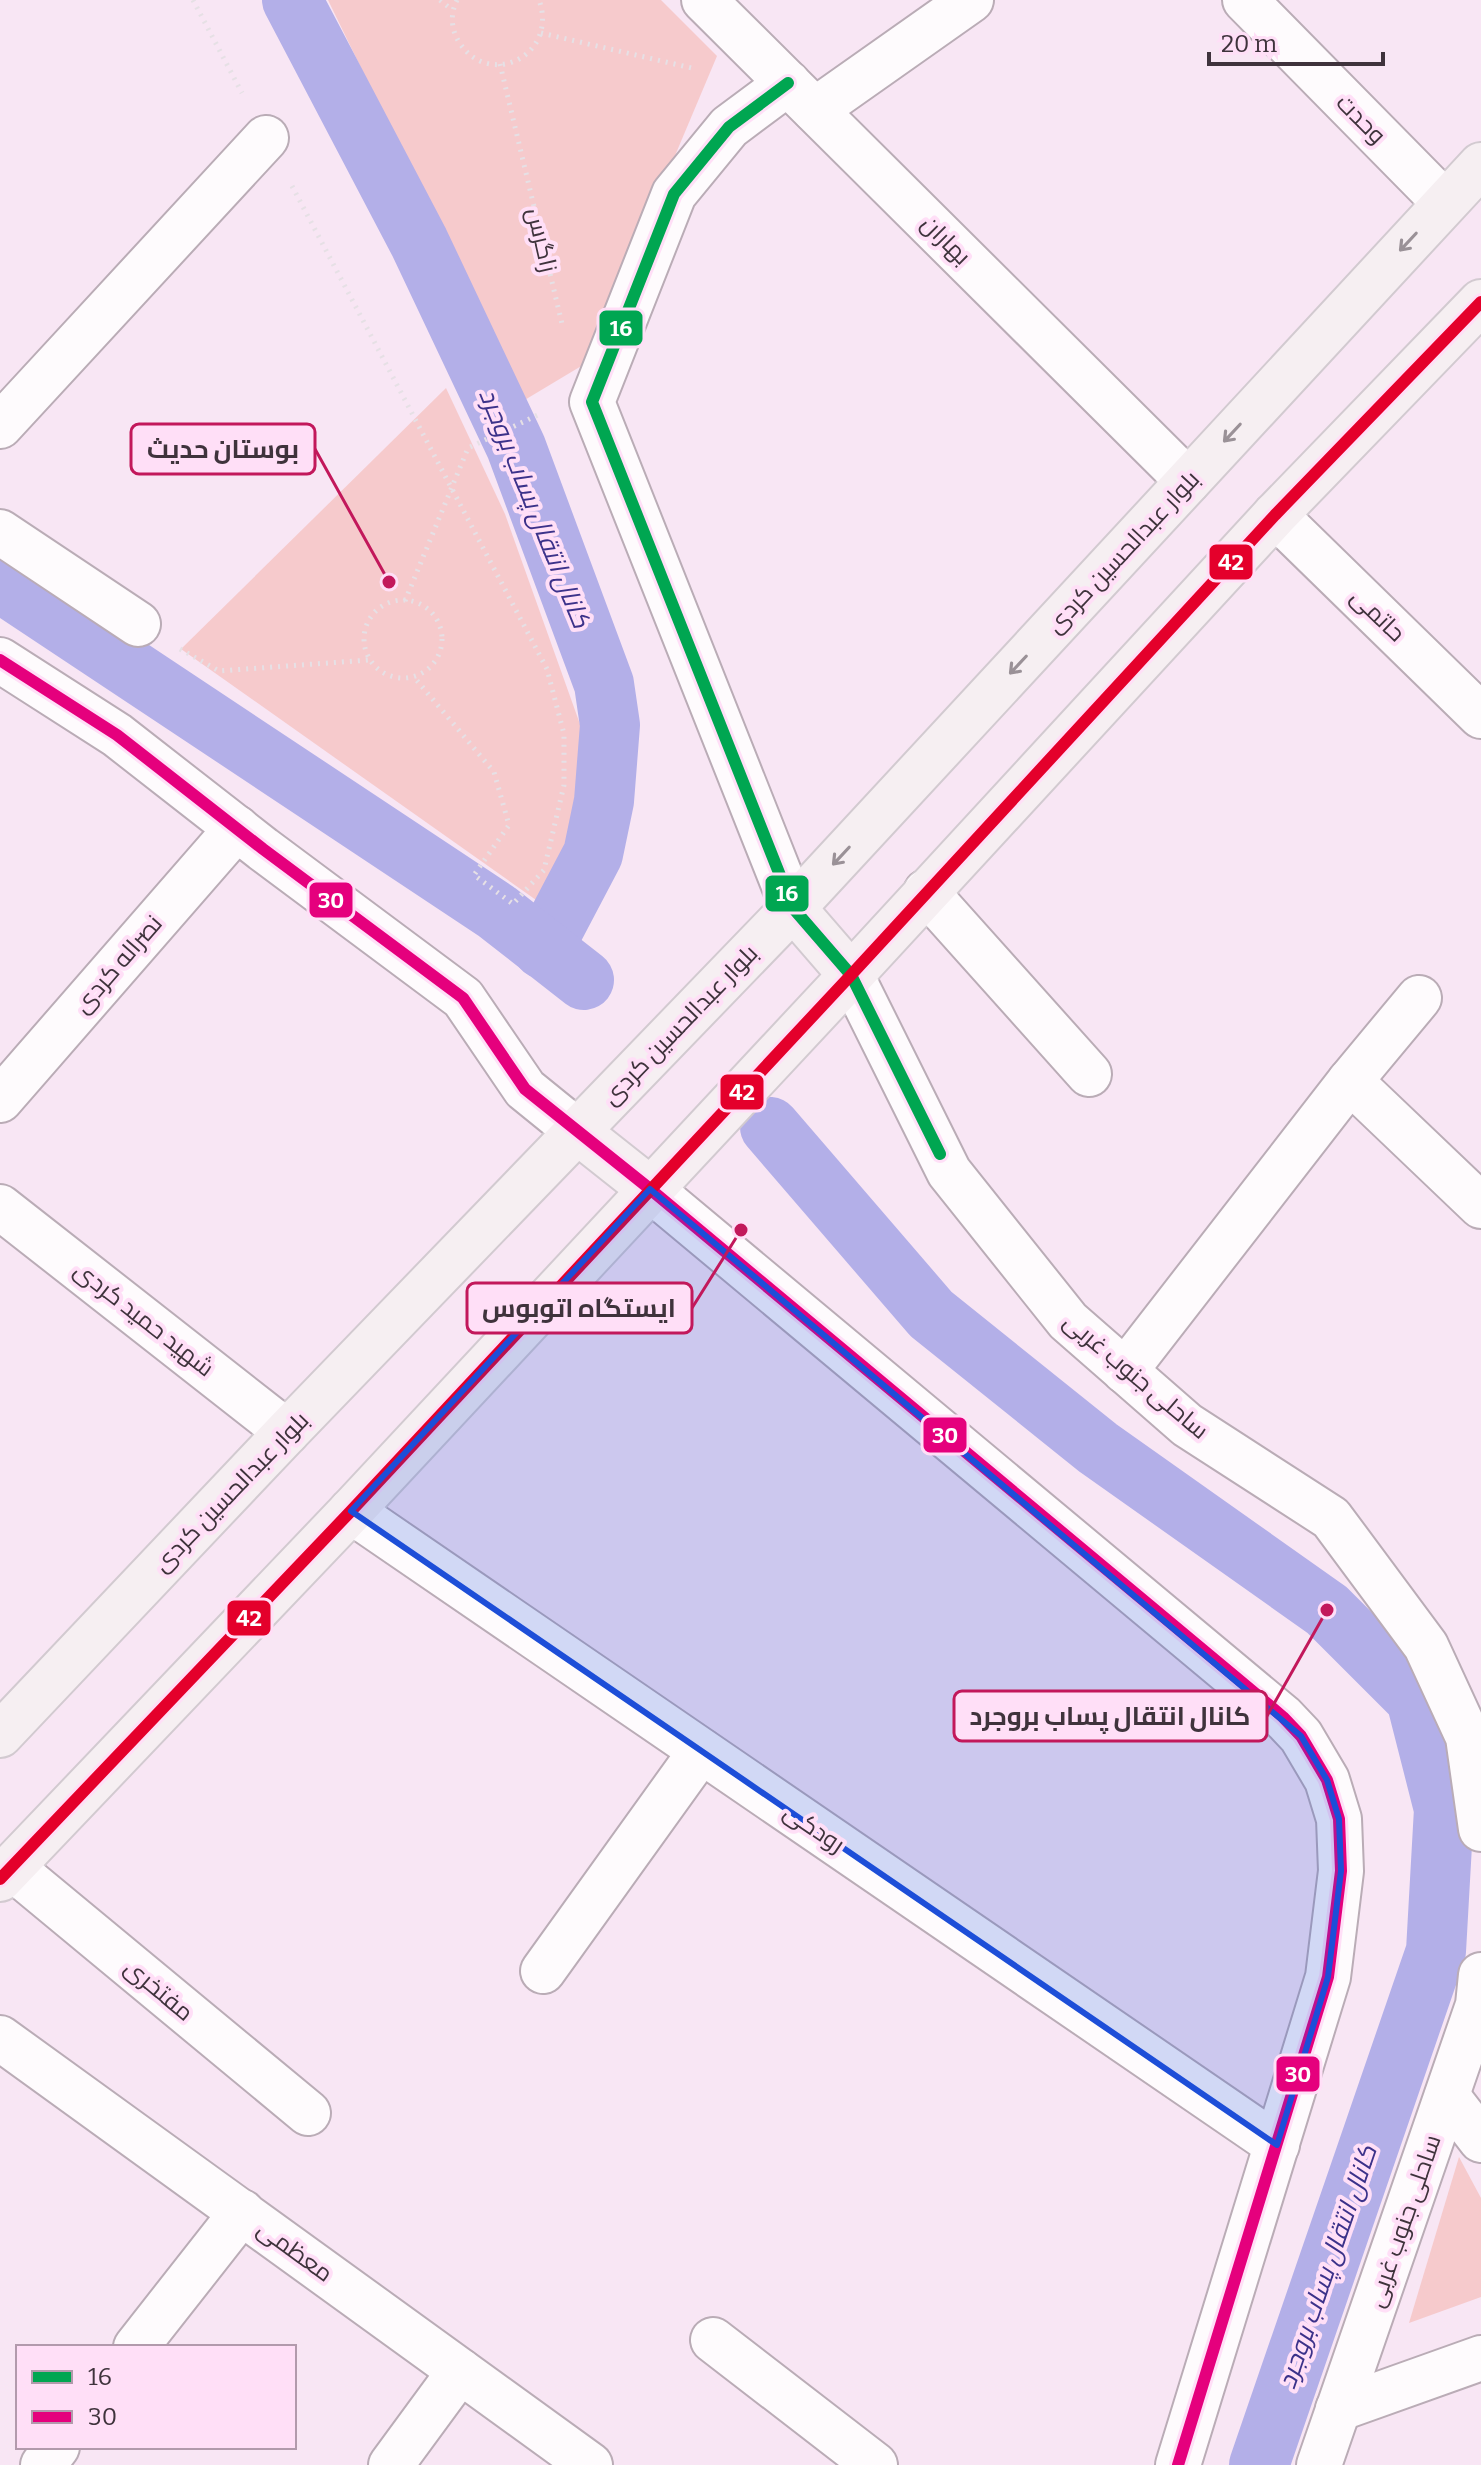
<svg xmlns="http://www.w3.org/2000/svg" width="1481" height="2465" viewBox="0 0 1481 2465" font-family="Bitter,Cairo,serif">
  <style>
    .green { fill: #f6cacc }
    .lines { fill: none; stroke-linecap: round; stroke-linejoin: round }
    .canal { stroke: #b3afe8; stroke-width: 60 }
    .minor-casing { stroke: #baacb6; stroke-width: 48 }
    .major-casing { stroke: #d2cad0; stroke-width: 48 }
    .path { stroke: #e6e0e5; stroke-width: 5; stroke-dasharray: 2 6; stroke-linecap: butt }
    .minor { stroke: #fefbfd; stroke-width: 44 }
    .major { stroke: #f6eff2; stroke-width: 44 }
    .bus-1-casing { stroke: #ffdff7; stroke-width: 18 }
    .bus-2-casing { stroke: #ffdff7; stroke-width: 18 }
    .bus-3-casing { stroke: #ffdff7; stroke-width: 18 }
    .bus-1 { stroke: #00a651; stroke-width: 12 }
    .bus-2 { stroke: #e5007d; stroke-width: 12 }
    .bus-3 { stroke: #e4002b; stroke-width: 12 }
    .oneway { stroke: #9a9197 }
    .marked { fill: #1d4ed8; fill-opacity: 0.2; stroke: #1d4ed8; stroke-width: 6; stroke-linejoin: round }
    .labels { text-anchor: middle; stroke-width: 8; stroke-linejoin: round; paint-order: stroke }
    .street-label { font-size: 24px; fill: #3f333c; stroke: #ffdff7 }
    .water-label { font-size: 26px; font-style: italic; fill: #3c328a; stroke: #ffdff7 }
    .leader { fill: none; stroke: #c2185b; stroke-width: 3 }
    .callout-dot { fill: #c2185b; stroke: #ffdff7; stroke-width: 3 }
    .callout { fill: #ffdff7; stroke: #c2185b; stroke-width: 3 }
    .callout-label { font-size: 26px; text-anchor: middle; font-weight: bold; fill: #3f333c }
    .line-badge { stroke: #ffdff7; stroke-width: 3 }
    .badge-label { font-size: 22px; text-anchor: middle; font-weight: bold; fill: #fff }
  </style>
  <rect width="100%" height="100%" fill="#f8e6f4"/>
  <g class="green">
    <path d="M 328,0 L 661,0 L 717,56 L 588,362 L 523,401 Z"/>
    <path d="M 446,388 L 505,514 L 581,727 L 586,809 L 546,907 L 181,649 Z"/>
    <path d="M 1459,2157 L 1481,2198 L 1481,2297 L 1409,2323 Z"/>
  </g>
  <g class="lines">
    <g class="canal">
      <path d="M 292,0 L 419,242 L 516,447 L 604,684 L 610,725 L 604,801 L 593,854 L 543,949"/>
      <path d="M 0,582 L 497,912 L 584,980"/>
      <path d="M 770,1127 L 931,1314 L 1098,1448 L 1327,1610 L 1416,1699 L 1444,1809 L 1436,1951 L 1259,2465"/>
    </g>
    <g class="minor-casing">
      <g id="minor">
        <path d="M 704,0 L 1188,481"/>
        <path d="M 1245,0 L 1445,203"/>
        <path d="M 788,83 L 729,127 L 674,194 L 592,402 L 793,908"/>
        <path d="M 815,110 L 971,0"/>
        <path d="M 0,426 L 266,138"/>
        <path d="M 1275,515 L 1481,716"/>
        <path d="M 0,532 L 138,624"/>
        <path d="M 0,660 L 117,735 L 263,849 L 463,998 L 525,1089 L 578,1132"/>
        <path d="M 926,892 L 1089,1074"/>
        <path d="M 851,975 L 949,1172 L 1068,1321 L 1187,1425 L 1331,1518 L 1426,1646 L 1468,1737 L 1481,1829"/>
        <path d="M 1350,1081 L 1481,1206"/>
        <path d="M 0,1100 L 237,828"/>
        <path d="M 650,1189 L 1283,1717 L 1301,1736 L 1327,1780 L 1339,1819 L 1341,1871 L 1328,1977 L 1178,2465"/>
        <path d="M 0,1207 L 287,1432"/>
        <path d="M 1125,1371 L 1350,1081 L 1419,998"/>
        <path d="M 351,1511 L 1277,2145"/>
        <path d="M 11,1867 L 308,2113"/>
        <path d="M 543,1971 L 701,1751"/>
        <path d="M 0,2038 L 590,2465"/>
        <path d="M 1447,2096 L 1481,2140"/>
        <path d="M 713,2340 L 875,2465"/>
        <path d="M 136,2347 L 242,2212"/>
        <path d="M 1338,2409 L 1481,2358"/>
        <path d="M 43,2465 L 57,2447"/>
        <path d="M 391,2465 L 460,2371"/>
        <path d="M 1319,2465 L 1478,2005 L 1481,1975"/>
      </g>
    </g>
    <g class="major-casing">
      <g id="major">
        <path d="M 793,908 L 851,975"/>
        <path d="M 578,1132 L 650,1189"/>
        <path d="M 0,1735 L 287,1432 L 793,908 L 1481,165"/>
        <path d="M 0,1879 L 351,1511 L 851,975 L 1275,515 L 1481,302"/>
      </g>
    </g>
    <g class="path">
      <path d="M 193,0 L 242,93"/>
      <path d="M 440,0 L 452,10"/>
      <path d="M 457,0 C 450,14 451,29 459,42 C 489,90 559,55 539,0"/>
      <path d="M 541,33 L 696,69"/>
      <path d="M 500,64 L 563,328"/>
      <path d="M 292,186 L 547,669 L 564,734 L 564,785 L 544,870 L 513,904 L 474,875 L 509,825 L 494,772 L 414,677"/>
      <circle cx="403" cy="639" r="39"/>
      <path d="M 405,601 L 468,448 L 542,413"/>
      <path d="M 180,649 L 219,671 L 369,660"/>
    </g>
    <use href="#minor" class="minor"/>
    <use href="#major" class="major"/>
    <g class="bus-1-casing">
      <path id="bus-1" d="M 788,83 L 729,127 L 674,194 L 592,402 L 793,908 L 851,975 L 940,1154"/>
    </g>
    <g class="bus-2-casing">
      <path id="bus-2" d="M 0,660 L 117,735 L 263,849 L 463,998 L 525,1089 L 650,1189 L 1250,1689 L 1283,1717 L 1301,1736 L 1327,1780 L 1339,1819 L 1341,1871 L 1328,1977 L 1178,2465"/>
    </g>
    <g class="bus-3-casing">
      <path id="bus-3" d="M 0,1879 L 351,1511 L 851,975 L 1275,515 L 1481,302"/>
    </g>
    <use href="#bus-1" class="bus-1"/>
    <use href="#bus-2" class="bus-2"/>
    <use href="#bus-3" class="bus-3"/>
  </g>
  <defs><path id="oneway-shaft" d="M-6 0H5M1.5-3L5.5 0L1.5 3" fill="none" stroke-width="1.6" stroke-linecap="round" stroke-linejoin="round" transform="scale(2)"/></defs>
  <g class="oneway">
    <use href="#oneway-shaft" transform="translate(1408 242) rotate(133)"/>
    <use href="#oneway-shaft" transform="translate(1232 433) rotate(133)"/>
    <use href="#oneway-shaft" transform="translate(1018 665) rotate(133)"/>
    <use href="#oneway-shaft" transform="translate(841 856) rotate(133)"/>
  </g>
  <path class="marked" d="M 650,1189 L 1301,1736 L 1327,1780 L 1339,1819 L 1341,1871 L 1328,1977 L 1277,2145 L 351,1511 Z"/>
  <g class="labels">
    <g class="street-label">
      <text transform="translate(1361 119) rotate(45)" y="8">وحدت</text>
      <text transform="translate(542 240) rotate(77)" y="8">زاگرس</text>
      <text transform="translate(946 240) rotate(45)" y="8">بهاران</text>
      <text transform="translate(1123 552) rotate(-47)" y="8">بلوار عبدالحسین کردی</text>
      <text transform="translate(1378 615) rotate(44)" y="8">حاتمی</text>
      <text transform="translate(118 964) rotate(-49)" y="8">نصراله کردی</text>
      <text transform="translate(680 1025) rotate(-46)" y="8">بلوار عبدالحسین کردی</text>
      <text transform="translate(144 1319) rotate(38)" y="8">شهید حمید کردی</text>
      <text transform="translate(1136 1376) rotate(40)" y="8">ساحلی جنوب غربی</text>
      <text transform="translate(231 1492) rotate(-46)" y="8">بلوار عبدالحسین کردی</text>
      <text transform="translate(814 1828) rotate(34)" y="8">رودکی</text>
      <text transform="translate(159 1990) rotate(40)" y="8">مفتخری</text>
      <text transform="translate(1404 2221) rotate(-71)" y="8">ساحلی جنوب غربی</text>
      <text transform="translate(295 2251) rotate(36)" y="8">معظمی</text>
    </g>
    <g class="water-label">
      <text transform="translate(535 508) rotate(68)" y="9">کانال انتقال پساب بروجرد</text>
      <text transform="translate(1327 2267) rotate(-71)" y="9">کانال انتقال پساب بروجرد</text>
    </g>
  </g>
  <path class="leader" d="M389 582L315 449M741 1230L692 1308M1327 1610L1267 1716"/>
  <g class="callout-dot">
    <circle cx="389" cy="582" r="8"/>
    <circle cx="741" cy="1230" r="8"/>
    <circle cx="1327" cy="1610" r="8"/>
  </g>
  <g class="callout">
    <rect x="131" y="424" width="184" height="50" rx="8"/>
    <rect x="467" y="1283" width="225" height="50" rx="8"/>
    <rect x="954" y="1691" width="313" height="50" rx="8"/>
  </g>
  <g class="callout-label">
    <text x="223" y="458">بوستان حدیث</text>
    <text x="579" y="1317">ایستگاه اتوبوس</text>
    <text x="1110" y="1725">کانال انتقال پساب بروجرد</text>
  </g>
  <g class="line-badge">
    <rect x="598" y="309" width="46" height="38" rx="8" fill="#00a651"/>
    <rect x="1208" y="543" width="46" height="38" rx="8" fill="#e4002b"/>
    <rect x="764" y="874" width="46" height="39" rx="8" fill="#00a651"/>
    <rect x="308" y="881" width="46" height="38" rx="8" fill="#e5007d"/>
    <rect x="719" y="1073" width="46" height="38" rx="8" fill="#e4002b"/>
    <rect x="922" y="1416" width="46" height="38" rx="8" fill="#e5007d"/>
    <rect x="226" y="1599" width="46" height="38" rx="8" fill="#e4002b"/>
    <rect x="1275" y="2055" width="46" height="38" rx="8" fill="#e5007d"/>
  </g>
  <g class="badge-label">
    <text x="621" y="336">16</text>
    <text x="1231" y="570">42</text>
    <text x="787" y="901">16</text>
    <text x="331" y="908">30</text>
    <text x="742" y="1100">42</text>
    <text x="945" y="1443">30</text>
    <text x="249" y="1626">42</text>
    <text x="1298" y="2082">30</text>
  </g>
  <rect x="16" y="2345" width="280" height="104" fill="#ffdff7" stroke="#b29aac" stroke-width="2"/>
  <rect x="32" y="2371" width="40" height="12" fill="#00a651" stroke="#b29aac" stroke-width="2"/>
  <text x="88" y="2385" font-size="24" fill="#3f333c">16</text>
  <rect x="32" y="2411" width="40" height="12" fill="#e5007d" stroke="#b29aac" stroke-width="2"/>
  <text x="88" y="2425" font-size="24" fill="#3f333c">30</text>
  <path d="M1209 52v12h174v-12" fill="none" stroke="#3f333c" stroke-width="4"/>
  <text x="1221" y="52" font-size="24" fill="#3f333c" stroke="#ffdff7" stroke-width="6" paint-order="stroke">20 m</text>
</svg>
